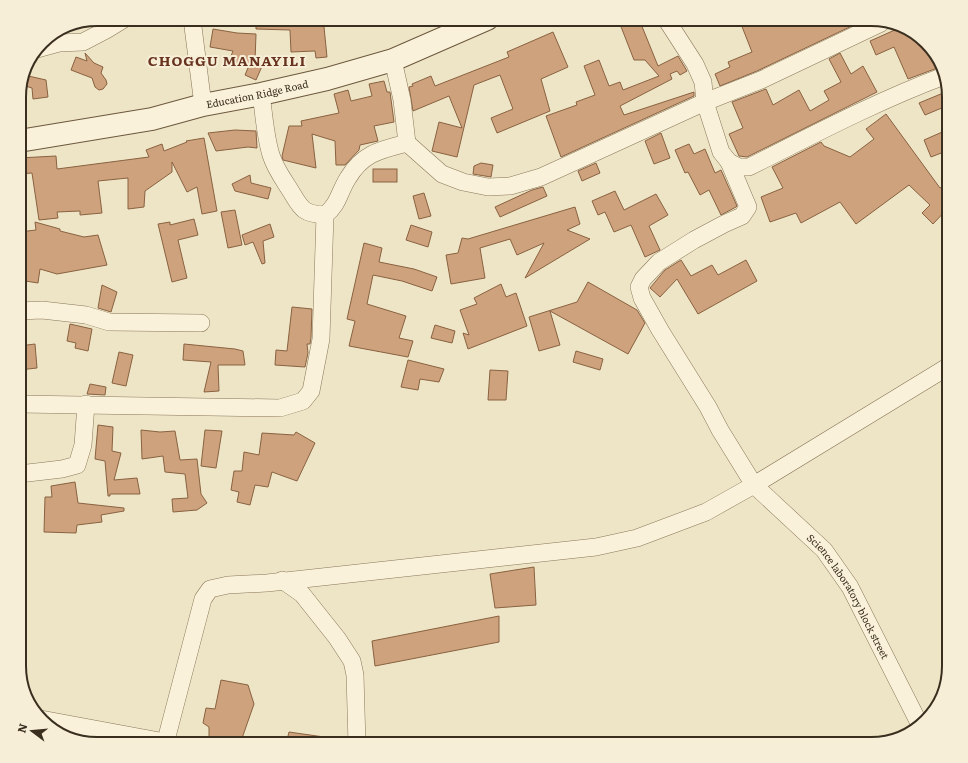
<svg xmlns="http://www.w3.org/2000/svg" width="968" height="763" viewBox="0 0 968 763" font-family="Literata,serif">
  <style>
    .building { fill: #cda27c; stroke: #896241 }
    .lines { fill: none; stroke-linecap: round; stroke-linejoin: round }
    .minor-casing { stroke: #8a775b; stroke-width: 18 }
    .secondary-casing { stroke: #6c583e; stroke-width: 24 }
    .minor { stroke: #f9f1d9; stroke-width: 17 }
    .secondary { stroke: #f9f1d9; stroke-width: 22 }
    .labels { text-anchor: middle; stroke-width: 4; stroke-linejoin: round; paint-order: stroke }
    .street-label { font-size: 10px; fill: #3a2e1f; stroke: #f6eed6 }
    .district-label { font-size: 14px; font-weight: bold; letter-spacing: 1px; fill: #67321e; stroke: #f6eed6 }
    .rim { fill: none; stroke: #3a2e1f; stroke-width: 2 }
  </style>
  <rect width="100%" height="100%" fill="#eee5c6"/>
  <g class="building">
    <path d="M 256,19 L 324,19 L 324,27 L 327,57 L 316,58 L 315,51 L 291,52 L 290,30 L 256,29 Z"/>
    <path d="M 618,19 L 639,19 L 658,66 L 678,56 L 687,71 L 680,75 L 677,71 L 670,74 L 672,79 L 620,106 L 624,115 L 694,92 L 694,96 L 561,157 L 546,116 L 577,105 L 576,102 L 595,95 L 584,66 L 599,60 L 609,86 L 620,82 L 623,90 L 659,76 L 645,60 L 634,60 Z"/>
    <path d="M 739,19 L 855,19 L 856,24 L 757,71 L 720,86 L 715,74 L 730,67 L 728,62 L 752,52 Z"/>
    <path d="M 213,29 L 237,33 L 256,34 L 255,61 L 263,64 L 256,80 L 245,75 L 248,68 L 229,61 L 233,51 L 210,47 Z"/>
    <path d="M 897,29 L 922,38 L 934,53 L 940,67 L 908,79 L 894,47 L 876,55 L 870,41 Z"/>
    <path d="M 553,32 L 568,67 L 541,79 L 550,111 L 497,133 L 491,118 L 513,109 L 500,75 L 474,85 L 457,157 L 432,151 L 439,122 L 462,128 L 449,96 L 413,111 L 409,87 L 413,86 L 412,84 L 431,76 L 435,86 L 509,57 L 507,52 Z"/>
    <path d="M 85,53 L 94,63 L 103,67 L 101,73 L 106,80 L 107,84 L 103,89 L 99,90 L 95,87 L 92,78 L 71,70 L 76,57 L 87,61 Z"/>
    <path d="M 840,53 L 851,74 L 863,66 L 877,92 L 747,157 L 739,156 L 729,134 L 743,128 L 732,102 L 766,89 L 773,105 L 799,90 L 810,111 L 829,100 L 824,91 L 841,82 L 829,59 Z"/>
    <path d="M 24,75 L 46,80 L 48,97 L 33,99 L 32,88 L 22,85 Z"/>
    <path d="M 384,81 L 387,92 L 390,92 L 394,122 L 374,126 L 378,141 L 360,145 L 359,150 L 345,165 L 336,165 L 335,141 L 312,134 L 316,168 L 283,160 L 282,156 L 289,126 L 302,126 L 301,121 L 339,113 L 334,94 L 348,90 L 351,101 L 372,96 L 369,84 Z"/>
    <path d="M 948,91 L 949,105 L 925,115 L 919,103 Z"/>
    <path d="M 886,114 L 940,188 L 949,183 L 949,207 L 933,224 L 922,213 L 930,205 L 909,185 L 856,224 L 840,202 L 801,223 L 796,213 L 770,222 L 761,197 L 783,188 L 772,167 L 821,142 L 824,146 L 850,157 L 874,139 L 866,129 Z"/>
    <path d="M 949,129 L 949,150 L 931,157 L 924,140 Z"/>
    <path d="M 235,130 L 256,131 L 257,148 L 248,147 L 216,151 L 208,133 Z"/>
    <path d="M 661,133 L 670,158 L 654,164 L 645,141 Z"/>
    <path d="M 204,138 L 217,211 L 202,214 L 197,187 L 187,192 L 172,162 L 172,172 L 145,191 L 144,207 L 128,209 L 128,178 L 98,181 L 102,213 L 80,215 L 80,211 L 57,212 L 58,218 L 39,220 L 32,173 L 19,174 L 19,158 L 56,156 L 57,169 L 149,157 L 146,150 L 162,144 L 164,151 L 187,142 L 186,141 Z"/>
    <path d="M 689,144 L 694,154 L 705,149 L 715,173 L 721,170 L 737,206 L 736,207 L 721,215 L 709,190 L 700,195 L 688,172 L 685,173 L 675,150 Z"/>
    <path d="M 481,163 L 493,165 L 491,177 L 473,174 L 474,166 Z"/>
    <path d="M 596,163 L 600,173 L 582,181 L 578,171 Z"/>
    <rect x="373" y="169" width="24" height="13"/>
    <path d="M 250,175 L 251,183 L 271,188 L 268,199 L 235,191 L 232,184 Z"/>
    <path d="M 543,187 L 547,196 L 500,217 L 495,207 L 532,190 Z"/>
    <path d="M 615,191 L 624,210 L 656,194 L 668,215 L 649,226 L 660,250 L 645,257 L 631,225 L 614,232 L 605,212 L 598,215 L 592,201 Z"/>
    <path d="M 424,193 L 431,216 L 419,219 L 413,196 Z"/>
    <path d="M 575,207 L 580,224 L 567,230 L 590,239 L 525,278 L 544,243 L 517,255 L 510,239 L 480,248 L 485,278 L 451,284 L 446,255 L 458,253 L 462,238 L 468,239 Z"/>
    <path d="M 235,210 L 242,245 L 228,248 L 221,212 Z"/>
    <path d="M 194,219 L 198,235 L 178,240 L 187,278 L 172,282 L 158,224 L 170,222 L 170,225 Z"/>
    <path d="M 35,222 L 60,229 L 60,231 L 84,237 L 98,235 L 107,265 L 57,274 L 40,269 L 38,283 L 19,280 L 19,232 L 36,230 Z"/>
    <path d="M 270,224 L 274,237 L 263,241 L 265,263 L 262,264 L 253,242 L 245,245 L 242,235 Z"/>
    <path d="M 411,225 L 432,232 L 428,247 L 406,240 Z"/>
    <path d="M 364,243 L 382,248 L 379,262 L 414,269 L 437,277 L 432,291 L 402,281 L 373,275 L 367,304 L 406,316 L 399,338 L 413,341 L 408,357 L 349,346 L 355,321 L 347,319 Z"/>
    <path d="M 681,260 L 691,276 L 712,265 L 718,275 L 746,260 L 757,281 L 698,314 L 677,279 L 660,297 L 650,288 L 665,270 Z"/>
    <path d="M 588,282 L 637,310 L 645,323 L 628,354 L 550,311 L 560,345 L 539,351 L 529,317 L 577,302 Z"/>
    <path d="M 501,284 L 506,297 L 516,293 L 527,326 L 468,349 L 463,333 L 469,335 L 460,310 L 477,304 L 474,298 Z"/>
    <path d="M 102,285 L 117,292 L 111,312 L 98,308 Z"/>
    <path d="M 292,307 L 312,309 L 311,338 L 310,344 L 307,344 L 308,353 L 305,367 L 275,365 L 276,350 L 287,351 Z"/>
    <path d="M 70,324 L 92,329 L 88,351 L 75,348 L 76,343 L 67,341 Z"/>
    <path d="M 435,325 L 455,331 L 452,343 L 431,338 Z"/>
    <path d="M 35,344 L 37,368 L 19,370 L 19,346 Z"/>
    <path d="M 184,344 L 235,349 L 243,351 L 245,365 L 218,365 L 219,391 L 204,392 L 211,362 L 183,360 Z"/>
    <path d="M 576,351 L 603,359 L 600,370 L 573,362 Z"/>
    <path d="M 119,352 L 133,355 L 126,386 L 112,383 Z"/>
    <path d="M 408,360 L 444,369 L 439,382 L 420,379 L 418,390 L 401,387 Z"/>
    <path d="M 490,370 L 508,371 L 506,400 L 488,400 Z"/>
    <path d="M 90,384 L 106,387 L 105,395 L 87,394 Z"/>
    <path d="M 98,425 L 113,427 L 112,451 L 121,453 L 114,480 L 137,478 L 140,494 L 110,494 L 110,496 L 108,496 L 105,461 L 95,459 Z"/>
    <path d="M 141,430 L 160,432 L 175,431 L 180,460 L 197,459 L 201,494 L 207,503 L 197,510 L 173,512 L 172,499 L 188,498 L 185,474 L 165,472 L 163,456 L 142,459 Z"/>
    <path d="M 205,430 L 222,431 L 216,468 L 201,466 Z"/>
    <path d="M 296,432 L 315,443 L 297,481 L 272,472 L 268,487 L 255,485 L 250,505 L 237,502 L 239,492 L 231,490 L 234,471 L 242,471 L 244,452 L 259,455 L 262,433 L 294,435 Z"/>
    <path d="M 75,482 L 78,503 L 124,508 L 124,511 L 101,515 L 102,522 L 77,525 L 76,533 L 44,532 L 45,497 L 52,497 L 51,486 Z"/>
    <path d="M 534,567 L 536,605 L 495,608 L 490,574 Z"/>
    <path d="M 499,616 L 499,642 L 375,666 L 372,641 Z"/>
    <path d="M 221,680 L 248,685 L 254,704 L 240,744 L 209,744 L 209,727 L 203,723 L 206,708 L 215,709 Z"/>
    <path d="M 289,732 L 324,737 L 324,744 L 286,744 Z"/>
  </g>
  <g class="lines">
    <g class="minor-casing">
      <g id="minor">
        <path d="M 192,19 L 203,105"/>
        <path d="M 666,19 L 695,64 L 703,82 L 705,102 L 721,152 L 729,162 L 739,167 L 749,167 C 813,135 877,101 944,76"/>
        <path d="M 37,49 L 59,43 L 83,42 L 106,30 L 124,19"/>
        <path d="M 261,94 C 264,114 265,136 271,155 C 275,168 283,179 290,190 C 301,208 302,214 325,215"/>
        <path d="M 407,143 L 442,174 L 463,182 L 488,187 L 510,186 L 541,177 L 705,102 L 761,80 L 881,23"/>
        <path id="s1" d="M 729,162 L 748,207 L 742,216 L 724,224 L 694,240 L 659,262 L 643,279 L 639,287 L 642,298 L 660,330 L 708,407 L 720,430 L 754,485 L 824,550 L 850,587 L 920,725"/>
        <path d="M 19,311 L 42,310 L 86,315 L 109,322 L 201,323"/>
        <path d="M 19,404 L 280,408 L 303,401 L 311,391 L 321,339 L 325,215 C 339,204 339,192 348,178 C 363,153 380,150 407,143 L 402,100 L 393,60"/>
        <path d="M 19,474 L 62,469 L 77,465 L 83,445 L 86,404"/>
        <path d="M 282,580 L 302,594 L 337,638 L 352,661 L 355,675 L 357,744"/>
        <path d="M 41,719 L 165,742"/>
        <path d="M 165,744 L 203,599 L 210,589 L 228,585 L 267,583 L 596,547 L 637,538 L 706,512 L 754,485 L 949,366"/>
      </g>
    </g>
    <g class="secondary-casing">
      <g id="secondary">
        <path id="s2" d="M 19,141 L 152,119 L 203,105 L 261,94 L 327,79 L 393,60 L 487,19"/>
      </g>
    </g>
    <use href="#minor" class="minor"/>
    <use href="#secondary" class="secondary"/>
  </g>
  <g class="labels">
    <g class="street-label">
      <text dy="4" stroke="none"><textPath href="#s2" startOffset="243">Education Ridge Road</textPath></text>
      <text dy="4" stroke="none"><textPath href="#s1" startOffset="564">Science laboratory block street</textPath></text>
    </g>
    <g class="district-label">
      <text x="227" y="66">CHOGGU MANAYILI</text>
    </g>
  </g>
  <path d="M0 0H968V763H0ZM97 26H871A71 71 0 0 1 942 97V666A71 71 0 0 1 871 737H97A71 71 0 0 1 26 666V97A71 71 0 0 1 97 26Z" fill="#f6eed6" fill-rule="evenodd"/>
  <path class="rim" d="M97 26H871A71 71 0 0 1 942 97V666A71 71 0 0 1 871 737H97A71 71 0 0 1 26 666V97A71 71 0 0 1 97 26Z"/>
  <g transform="translate(32 731) rotate(286)" stroke="#f6eed6" stroke-width="3" paint-order="stroke">
  <path d="M0-3L7 15L0 10L-7 15Z" fill="#3a2e1f"/>
  <text y="-6" font-size="11" font-weight="bold" text-anchor="middle" fill="#3a2e1f">N</text>
  </g>
</svg>
